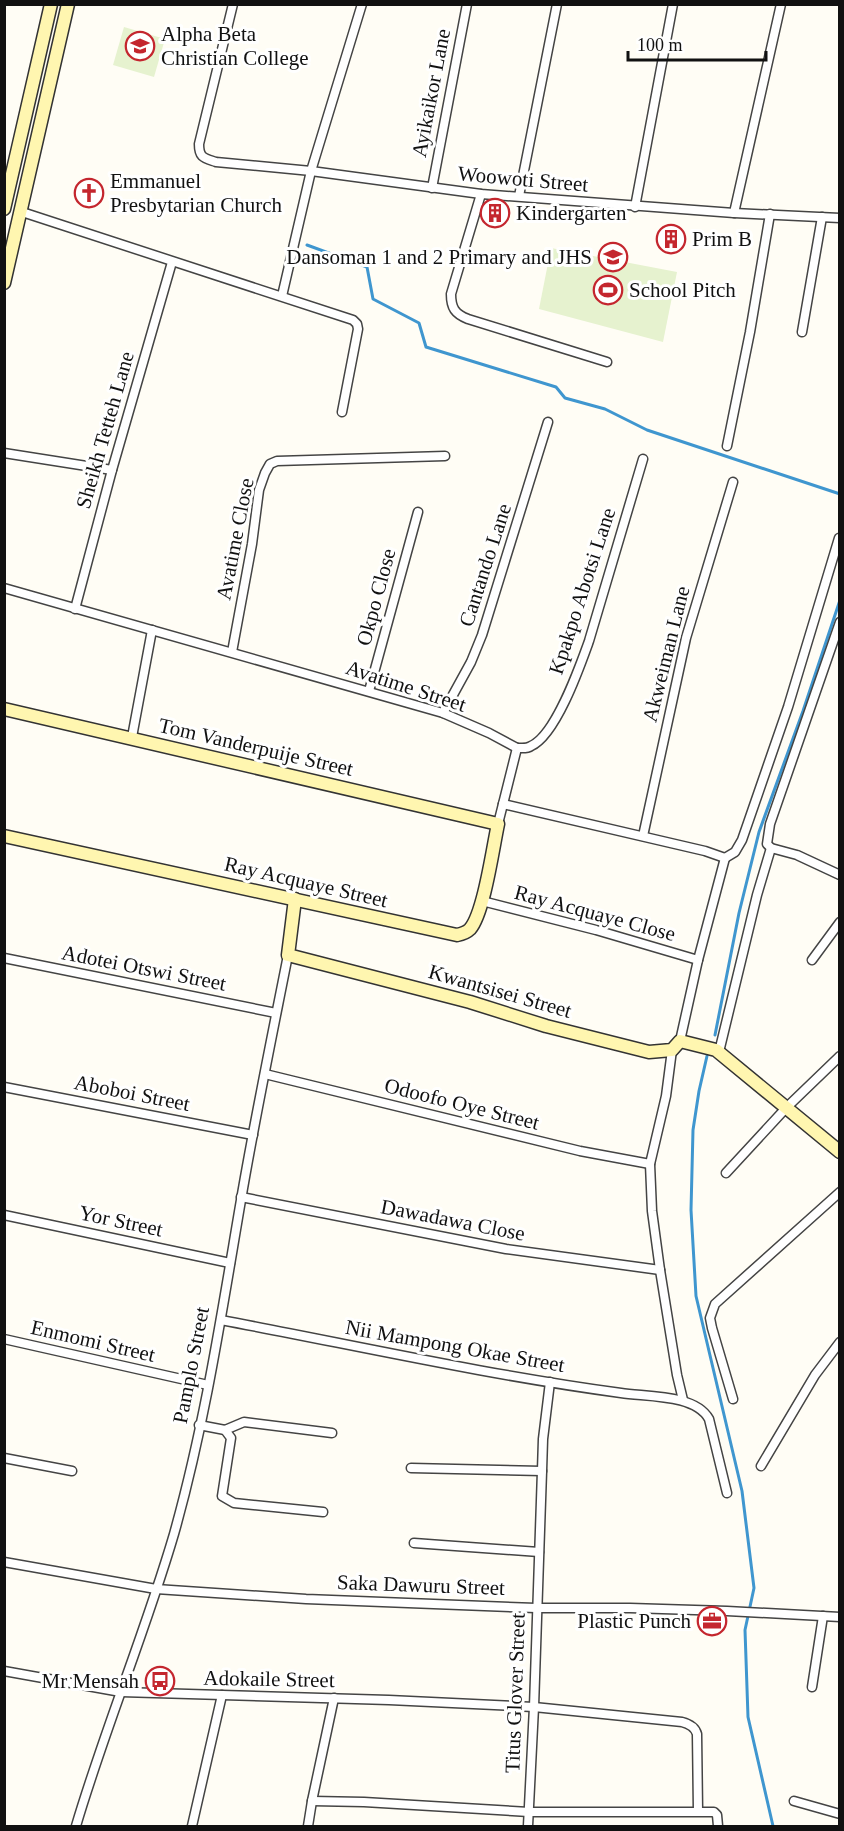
<svg xmlns="http://www.w3.org/2000/svg" width="844" height="1831" viewBox="0 0 844 1831" font-family="Georgia,serif">
  <style>
    .pitch { fill: #e6f2cf }
    .lines { fill: none; stroke-linecap: round; stroke-linejoin: round }
    .stream { stroke: #3f96cf; stroke-width: 3 }
    .street-casing { stroke: #444; stroke-width: 11 }
    .secondary-casing { stroke: #333; stroke-width: 15 }
    .street { stroke: #fff; stroke-width: 8 }
    .secondary { stroke: #fff6b0; stroke-width: 12 }
    .labels { text-anchor: middle; stroke-width: 6; stroke-linejoin: round; paint-order: stroke }
    .poi-label { font-size: 21px; fill: #111; stroke: #fff; text-anchor: start }
    .street-label { font-size: 21px; fill: #111; stroke: #fff }
  </style>
  <rect width="100%" height="100%" fill="#fffdf5"/>
  <g class="pitch">
    <path d="M 124,27 L 165,39 L 154,77 L 113,65 Z"/>
    <path d="M 551,248 L 677,272 L 663,342 L 539,309 Z"/>
  </g>
  <g class="lines">
    <g class="stream">
      <path d="M 307,245 L 367,267 L 373,299 L 419,323 L 426,347 L 556,387 L 565,398 L 605,409 L 647,430 L 840,494"/>
      <path d="M 715,1035 L 739,913 L 759,832 L 803,711 L 840,600"/>
      <path d="M 707,1056 L 699,1091 L 693,1130 L 691,1210 L 696,1296 L 742,1491 L 754,1588 L 745,1630 L 748,1717 L 773,1826"/>
    </g>
    <g class="street-casing">
      <g id="street">
        <path d="M 233,4 L 199,144 C 199,158 204,158 216,162 L 311,171 L 481,194 L 734,213 L 840,218"/>
        <path d="M 432,188 L 467,4"/>
        <path d="M 481,194 L 451,294 C 451,308 455,314 468,319 L 607,362"/>
        <path d="M 519,196 L 557,4"/>
        <path d="M 635,207 L 673,4"/>
        <path d="M 22,212 L 353,320 L 357,324 L 358,329 L 342,412"/>
        <path d="M 734,213 L 781,4"/>
        <path d="M 282,296 L 311,171 L 362,4"/>
        <path d="M 802,332 L 822,217"/>
        <path d="M 727,446 L 750,332 L 770,214"/>
        <path d="M 4,453 L 112,470"/>
        <path d="M 4,588 L 443,713 L 489,733 L 517,748"/>
        <path d="M 75,609 L 112,470 L 172,262"/>
        <path d="M 840,622 L 770,824 L 767,844 L 771,848 L 797,855 L 840,875"/>
        <path d="M 232,652 L 252,544 L 259,490 L 265,473 L 270,464 L 277,461 L 445,456"/>
        <path d="M 369,691 L 418,512"/>
        <path d="M 443,713 L 471,662 L 482,635 L 548,422"/>
        <path d="M 132,737 L 152,630"/>
        <path d="M 517,748 C 522,748 527,749 531,746 C 556,735 580,666 589,641 L 643,459"/>
        <path d="M 503,804 L 705,851 L 725,858"/>
        <path d="M 498,824 L 517,748"/>
        <path d="M 643,836 L 686,638 L 733,482"/>
        <path d="M 725,858 L 735,852 L 742,840 L 788,707 L 839,538"/>
        <path d="M 482,901 L 596,930 L 698,960"/>
        <path d="M 4,958 L 276,1013"/>
        <path d="M 812,960 L 840,922"/>
        <path d="M 680,1041 L 698,960 L 725,858"/>
        <path d="M 672,1050 L 666,1096 L 650,1164 L 652,1211 L 660,1270 L 677,1375 L 683,1400"/>
        <path d="M 719,1052 L 757,895 L 771,848"/>
        <path d="M 265,1074 L 580,1151 L 650,1164"/>
        <path d="M 4,1087 L 253,1135"/>
        <path d="M 726,1173 L 786,1108 L 840,1056"/>
        <path d="M 241,1197 L 506,1249 L 660,1270"/>
        <path d="M 4,1215 L 230,1263"/>
        <path d="M 221,1320 C 354,1345 487,1375 621,1393 C 647,1397 695,1394 709,1419 L 727,1493"/>
        <path d="M 4,1339 L 208,1385"/>
        <path d="M 733,1399 L 712,1328 L 710,1318 L 715,1304 L 840,1192"/>
        <path d="M 199,1425 L 225,1430 L 231,1438 L 222,1496 L 234,1503 L 323,1512"/>
        <path d="M 225,1430 L 244,1422 L 332,1433"/>
        <path d="M 4,1458 L 72,1471"/>
        <path d="M 761,1466 L 815,1375 L 840,1342"/>
        <path d="M 411,1468 L 542,1471"/>
        <path d="M 414,1543 L 539,1552"/>
        <path d="M 4,1562 L 156,1589 L 306,1599 L 536,1608 L 630,1608 L 727,1611 L 840,1617"/>
        <path d="M 4,1671 L 121,1692 L 389,1700 L 534,1707 L 682,1722 C 690,1724 695,1727 697,1734 L 698,1811"/>
        <path d="M 812,1687 L 823,1616"/>
        <path d="M 312,1801 L 364,1802 L 529,1812 L 714,1812 L 717,1815 L 718,1826"/>
        <path d="M 794,1801 L 840,1814"/>
        <path d="M 76,1826 C 105,1728 145,1633 174,1534 C 205,1424 222,1311 241,1200 C 255,1118 272,1036 288,955"/>
        <path d="M 192,1826 L 222,1695"/>
        <path d="M 308,1826 L 312,1801 L 334,1698"/>
        <path d="M 528,1826 L 534,1707 L 542,1471 L 543,1439 L 550,1382"/>
      </g>
    </g>
    <g class="secondary-casing">
      <g id="secondary">
        <path d="M 4,209 L 51,4"/>
        <path d="M 4,283 L 68,4"/>
        <path d="M 4,709 L 498,824 C 493,847 484,913 470,929 C 466,933 462,934 457,935 L 4,836"/>
        <path d="M 295,899 L 288,955 L 470,1002 L 546,1026 L 649,1052 L 672,1050 L 680,1041 L 716,1050 L 840,1152"/>
      </g>
    </g>
    <use href="#street" class="street"/>
    <use href="#secondary" class="secondary"/>
  </g>
  <defs>
    <g id="school-ring" transform="scale(1.5)"><circle r="9.5" fill="#fff" stroke="#c4262e" stroke-width="1.5"/><path d="M0-5L7-2L0 1L-7-2ZM-4 1L0 2.5L4 1V4Q0 6-4 4Z" fill="#c4262e"/></g>
    <g id="church-ring" transform="scale(1.5)"><circle r="9.5" fill="#fff" stroke="#c4262e" stroke-width="1.5"/><path d="M-1.2-6h2.4v3.5h3.3v2.4h-3.3V6h-2.4V-.1h-3.3v-2.4h3.3Z" fill="#c4262e"/></g>
    <g id="building-ring" transform="scale(1.5)"><circle r="9.5" fill="#fff" stroke="#c4262e" stroke-width="1.5"/><path d="M-4-6H4V6H1V3H-1V6H-4ZM-2.5-4.3h1.7v1.8h-1.7ZM.8-4.3h1.7v1.8H.8ZM-2.5-1h1.7V.8h-1.7ZM.8-1h1.7V.8H.8Z" fill="#c4262e"/></g>
    <g id="stadium-ring" transform="scale(1.5)"><circle r="9.5" fill="#fff" stroke="#c4262e" stroke-width="1.5"/><path d="M0-5a6.5 5 0 1 0 0 10a6.5 5 0 1 0 0-10ZM-3.5-1.8h7v3.6h-7Z" fill="#c4262e"/></g>
    <g id="office-ring" transform="scale(1.5)"><circle r="9.5" fill="#fff" stroke="#c4262e" stroke-width="1.5"/><path d="M-6-3h4V-5.5h4V-3h4V5H-6ZM-1-4.5V-3h2v-1.5ZM-6 0V1H6V0Z" fill="#c4262e"/></g>
    <g id="bus-ring" transform="scale(1.5)"><circle r="9.5" fill="#fff" stroke="#c4262e" stroke-width="1.5"/><path d="M-5-6H5V4H4V6H2V4H-2V6H-4V4H-5ZM-3.5-4V0h7V-4ZM-3.5 1.2v1.5H-2V1.2ZM2 1.2v1.5H3.5V1.2Z" fill="#c4262e"/></g>
  </defs>
  <g fill-rule="evenodd">
    <use href="#school-ring" x="140" y="46"/>
    <use href="#church-ring" x="89" y="193"/>
    <use href="#building-ring" x="495" y="213"/>
    <use href="#building-ring" x="671" y="239"/>
    <use href="#school-ring" x="613" y="257"/>
    <use href="#stadium-ring" x="608" y="290"/>
    <use href="#office-ring" x="712" y="1621"/>
    <use href="#bus-ring" x="160" y="1681"/>
  </g>
  <g class="labels">
    <g class="poi-label">
      <text x="161" y="41">Alpha Beta<tspan x="161" dy="24">Christian College</tspan></text>
      <text x="110" y="188">Emmanuel<tspan x="110" dy="24">Presbytarian Church</tspan></text>
      <text x="516" y="220">Kindergarten</text>
      <text x="692" y="246">Prim B</text>
      <text x="592" y="264" text-anchor="end">Dansoman 1 and 2 Primary and JHS</text>
      <text x="629" y="297">School Pitch</text>
      <text x="691" y="1628" text-anchor="end">Plastic Punch</text>
      <text x="139" y="1688" text-anchor="end">Mr Mensah</text>
    </g>
    <g class="street-label">
      <text transform="translate(431 93) rotate(-79)" y="7">Ayikaikor Lane</text>
      <text transform="translate(523 179) rotate(5)" y="7">Woowoti Street</text>
      <text transform="translate(105 430) rotate(-74)" y="7">Sheikh Tetteh Lane</text>
      <text transform="translate(235 539) rotate(-79)" y="7">Avatime Close</text>
      <text transform="translate(485 565) rotate(-72)" y="7">Cantando Lane</text>
      <text transform="translate(582 591) rotate(-72)" y="7">Kpakpo Abotsi Lane</text>
      <text transform="translate(376 597) rotate(-75)" y="7">Okpo Close</text>
      <text transform="translate(666 654) rotate(-76)" y="7">Akweiman Lane</text>
      <text transform="translate(406 686) rotate(18)" y="7">Avatime Street</text>
      <text transform="translate(256 747) rotate(13)" y="7">Tom Vanderpuije Street</text>
      <text transform="translate(306 882) rotate(13)" y="7">Ray Acquaye Street</text>
      <text transform="translate(595 913) rotate(15)" y="7">Ray Acquaye Close</text>
      <text transform="translate(144 968) rotate(11)" y="7">Adotei Otswi Street</text>
      <text transform="translate(500 991) rotate(16)" y="7">Kwantsisei Street</text>
      <text transform="translate(132 1093) rotate(11)" y="7">Aboboi Street</text>
      <text transform="translate(462 1104) rotate(14)" y="7">Odoofo Oye Street</text>
      <text transform="translate(453 1220) rotate(11)" y="7">Dawadawa Close</text>
      <text transform="translate(121 1221) rotate(12)" y="7">Yor Street</text>
      <text transform="translate(93 1341) rotate(13)" y="7">Enmomi Street</text>
      <text transform="translate(455 1346) rotate(10)" y="7">Nii Mampong Okae Street</text>
      <text transform="translate(191 1365) rotate(-79)" y="7">Pamplo Street</text>
      <text transform="translate(421 1585) rotate(2)" y="7">Saka Dawuru Street</text>
      <text transform="translate(269 1679) rotate(1)" y="7">Adokaile Street</text>
      <text transform="translate(515 1693) rotate(-88)" y="7">Titus Glover Street</text>
    </g>
  </g>
  <rect width="844" height="1831" fill="none" stroke="#111111" stroke-width="12"/>
  <path d="M628 51v9h138v-9" fill="none" stroke="#111111" stroke-width="3"/>
  <text x="637" y="51" font-size="18" fill="#111111" stroke="#ffffff" stroke-width="4.5" paint-order="stroke">100 m</text>
</svg>
